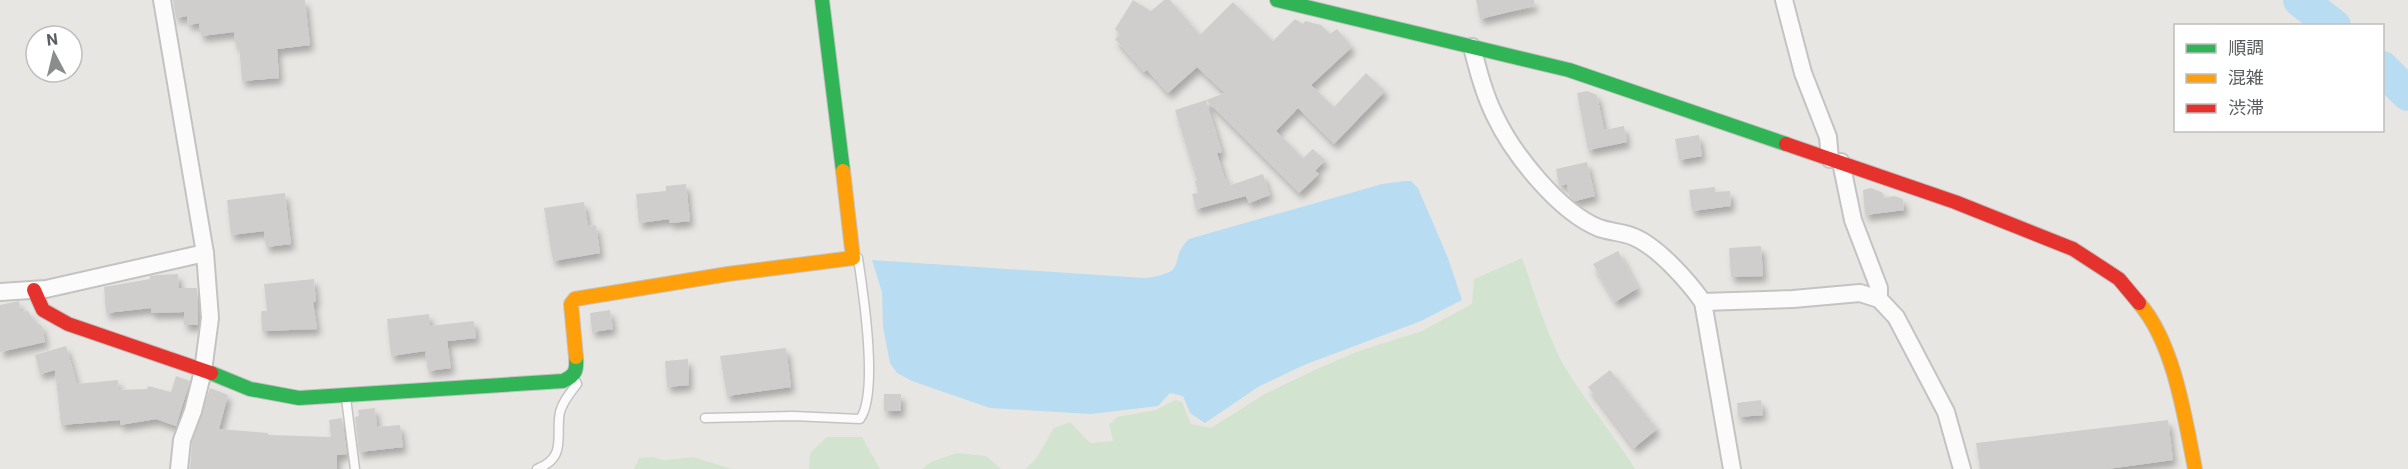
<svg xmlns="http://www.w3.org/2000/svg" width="2408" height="469" viewBox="0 0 2408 469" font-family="Roboto,'Noto Sans JP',sans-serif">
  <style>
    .green { fill: #d2e3cf }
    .water { fill: #b8dcf1 }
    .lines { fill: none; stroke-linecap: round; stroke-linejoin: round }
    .river { stroke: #b8dcf1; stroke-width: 34 }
    .building { fill: #d0cecc; filter: url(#shadow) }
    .lane-casing { stroke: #c4c3c4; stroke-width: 11 }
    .street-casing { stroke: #c4c3c4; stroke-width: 20 }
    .fast-casing { stroke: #c3c3c2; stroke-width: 16 }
    .slow-casing { stroke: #c3c3c2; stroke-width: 16 }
    .jam-casing { stroke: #c3c3c2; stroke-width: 16 }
    .lane { stroke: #fcfbfb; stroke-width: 8 }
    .street { stroke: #fcfbfb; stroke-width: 16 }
    .fast { stroke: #30b455; stroke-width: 14 }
    .slow { stroke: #ff9f0a; stroke-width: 14 }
    .jam { stroke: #e5322d; stroke-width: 14 }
  </style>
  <defs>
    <filter id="shadow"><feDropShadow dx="3.5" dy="6" stdDeviation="3" flood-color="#0004"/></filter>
  </defs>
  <rect width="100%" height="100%" fill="#e8e6e3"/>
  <g class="green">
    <path d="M 1522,258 C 1536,296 1547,339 1569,374 C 1590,407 1615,436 1635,469 L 1025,469 L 1036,459 L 1054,428 L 1070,422 L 1090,443 L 1113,441 L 1109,425 L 1117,417 L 1156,410 L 1175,400 L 1182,402 L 1191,424 L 1211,428 L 1265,394 L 1317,369 L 1359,351 L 1422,331 L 1472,304 L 1474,279 Z"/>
    <path d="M 827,437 L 862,437 L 880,469 L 809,469 L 810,453 Z"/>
    <path d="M 958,453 L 986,456 L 1001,469 L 922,469 L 933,461 Z"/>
    <path d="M 652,457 L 665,460 L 693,457 L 732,469 L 634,469 L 639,458 Z"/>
  </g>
  <path class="water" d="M 1405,181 L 1411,181 L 1418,188 L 1448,258 L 1462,300 L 1421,321 L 1304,365 L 1258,387 L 1205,423 L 1190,413 L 1183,396 L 1170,393 L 1158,406 L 1091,414 L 990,408 L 912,381 L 897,373 L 890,363 L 883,327 L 882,292 L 872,260 L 1145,278 C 1192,272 1166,261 1189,239 L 1382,184 Z"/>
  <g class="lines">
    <g class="river">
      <path d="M 2300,0 L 2334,26"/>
      <path d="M 2382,68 L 2408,94"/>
    </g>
  </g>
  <g class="building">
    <path d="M 173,0 L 305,0 L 310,45 L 277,49 L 279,78 L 242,81 L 239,45 L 236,46 L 234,32 L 201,36 L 199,23 L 188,25 L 187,16 L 176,18 Z"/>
    <path d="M 1133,0 L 1151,11 L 1164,0 L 1170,0 L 1200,35 L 1233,2 L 1273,41 L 1295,19 L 1303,24 L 1305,21 L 1321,25 L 1330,34 L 1337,29 L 1352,47 L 1311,85 L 1334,107 L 1366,73 L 1385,91 L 1334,144 L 1298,108 L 1276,131 L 1303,158 L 1313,149 L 1325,160 L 1315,171 L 1319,174 L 1299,193 L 1206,100 L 1225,93 L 1197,67 L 1168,93 L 1147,70 L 1144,72 L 1115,39 L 1120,35 L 1115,29 Z"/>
    <path d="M 1476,0 L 1534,0 L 1534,6 L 1480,19 Z"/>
    <path d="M 1587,91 L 1597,95 L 1604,130 L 1624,126 L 1627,142 L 1588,150 L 1577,93 Z"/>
    <path d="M 1206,100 L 1222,152 L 1217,153 L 1225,180 L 1229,179 L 1231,185 L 1263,174 L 1270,195 L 1249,203 L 1246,196 L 1196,209 L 1192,194 L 1198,193 L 1195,181 L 1197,181 L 1175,110 Z"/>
    <path d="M 1699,135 L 1702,156 L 1679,160 L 1675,139 Z"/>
    <path d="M 1587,162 L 1595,196 L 1575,201 L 1569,196 L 1567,184 L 1559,185 L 1556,169 Z"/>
    <path d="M 686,184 L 690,221 L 670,223 L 669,219 L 639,223 L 636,194 L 666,191 L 666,186 Z"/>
    <path d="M 1715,187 L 1715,192 L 1730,191 L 1731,206 L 1692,211 L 1689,190 Z"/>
    <path d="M 1871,188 L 1883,193 L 1884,198 L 1894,196 L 1903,199 L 1904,210 L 1865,215 L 1863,190 Z"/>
    <path d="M 285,193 L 291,244 L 266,247 L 264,231 L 231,235 L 227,200 Z"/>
    <path d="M 584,202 L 588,226 L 596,225 L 600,253 L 553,261 L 544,208 Z"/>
    <path d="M 1761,246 L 1763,276 L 1731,277 L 1729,248 Z"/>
    <path d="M 1618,251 L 1638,288 L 1615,302 L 1593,264 Z"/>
    <path d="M 178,274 L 179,288 L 197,288 L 198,325 L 184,325 L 184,312 L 151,313 L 151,308 L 106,313 L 104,287 L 150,279 L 150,276 L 157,275 Z"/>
    <path d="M 314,279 L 316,302 L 313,302 L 317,329 L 262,331 L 261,311 L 267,311 L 264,284 Z"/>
    <path d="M 19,301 L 21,312 L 28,311 L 35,322 L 42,326 L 45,342 L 0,352 L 0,305 Z"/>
    <path d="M 610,310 L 613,329 L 592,332 L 590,313 Z"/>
    <path d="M 429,314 L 430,326 L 474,321 L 476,338 L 447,341 L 451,368 L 428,371 L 425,351 L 391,356 L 387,319 Z"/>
    <path d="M 66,346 L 77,384 L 118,380 L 119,390 L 147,389 L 148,386 L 171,392 L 176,376 L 190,381 L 176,426 L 156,419 L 120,425 L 120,420 L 61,425 L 55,370 L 40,374 L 35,355 Z"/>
    <path d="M 786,348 L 791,387 L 727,396 L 720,356 Z"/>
    <path d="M 688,359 L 689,385 L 667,387 L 665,361 Z"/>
    <path d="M 1610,370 L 1657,429 L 1634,448 L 1588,387 Z"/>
    <path d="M 210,388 L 228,395 L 219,429 L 268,433 L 268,435 L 331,437 L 329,420 L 342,418 L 347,454 L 337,455 L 337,469 L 190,469 L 192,442 Z"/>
    <rect x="884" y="394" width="17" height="17"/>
    <path d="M 1761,400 L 1763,415 L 1738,417 L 1737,403 Z"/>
    <path d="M 375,408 L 377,427 L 400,425 L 403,447 L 359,452 L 355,417 L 359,416 L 358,410 Z"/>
    <path d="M 2168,420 L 2173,460 L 2107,469 L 1980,469 L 1976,443 Z"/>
  </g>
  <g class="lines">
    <g class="lane-casing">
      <g id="lane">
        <path d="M 346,398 L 355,469"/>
        <path d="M 705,418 L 793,416 L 860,419 C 879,393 863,291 858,258"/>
        <path d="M 537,469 C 568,457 555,435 560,412 C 563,401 570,393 577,384 L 576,382"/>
      </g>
    </g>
    <g class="street-casing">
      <g id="street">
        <path d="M 162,0 L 205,253 L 210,318 L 203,371 L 193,411 L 182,440 L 179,469"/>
        <path d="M 1784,0 L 1803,73 L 1828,137 L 1830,159"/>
        <path d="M 1472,47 C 1478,70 1484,94 1495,116 C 1513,154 1559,212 1599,228 C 1610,232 1623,232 1634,237 C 1658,247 1688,281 1703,302 L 1732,469"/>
        <path d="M 1841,162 L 1853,220 L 1879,288 L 1879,299"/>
        <path d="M 0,292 L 46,289 L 205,253"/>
        <path d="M 1703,302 L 1793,299 L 1860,293 L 1879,299 L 1896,317 L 1946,412 L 1962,469"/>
      </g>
    </g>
    <g class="fast-casing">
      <g id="fast">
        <path d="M 822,0 L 843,171"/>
        <path d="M 1277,0 L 1569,70 L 1786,144"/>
        <path d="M 211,373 L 250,389 L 299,398 L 563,381 C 576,375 577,370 576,357"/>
      </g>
    </g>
    <g class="slow-casing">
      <g id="slow">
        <path d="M 2139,303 C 2174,343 2185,418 2195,469"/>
        <path d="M 576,357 L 571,304 L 575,299 L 728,274 L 853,258 L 843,171"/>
      </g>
    </g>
    <g class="jam-casing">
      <g id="jam">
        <path d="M 1786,144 L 1955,202 L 2073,249 L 2119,279 L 2139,303"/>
        <path d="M 34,290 L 43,310 L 68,324 L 211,373"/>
      </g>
    </g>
    <use href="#lane" class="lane"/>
    <use href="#street" class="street"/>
    <use href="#fast" class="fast"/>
    <use href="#slow" class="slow"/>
    <use href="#jam" class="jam"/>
  </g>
  <rect x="2174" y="24" width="210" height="108" fill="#ffffff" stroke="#bdbebf" stroke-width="1.5"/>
  <rect x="2186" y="44" width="30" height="9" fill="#30b455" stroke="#bdbebf" stroke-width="1.5"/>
  <text x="2228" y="54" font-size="18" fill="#595c60">順調</text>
  <rect x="2186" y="74" width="30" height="9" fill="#ff9f0a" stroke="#bdbebf" stroke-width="1.5"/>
  <text x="2228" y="84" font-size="18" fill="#595c60">混雑</text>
  <rect x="2186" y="104" width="30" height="9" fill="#e5322d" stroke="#bdbebf" stroke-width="1.5"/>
  <text x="2228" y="114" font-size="18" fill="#595c60">渋滞</text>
  <g transform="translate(54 54) rotate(353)"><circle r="28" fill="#ffffff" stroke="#bdbebf" stroke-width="1.5"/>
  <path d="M0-4.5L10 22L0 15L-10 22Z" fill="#8b8c8e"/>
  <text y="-9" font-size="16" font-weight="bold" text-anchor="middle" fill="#595c60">N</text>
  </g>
</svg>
